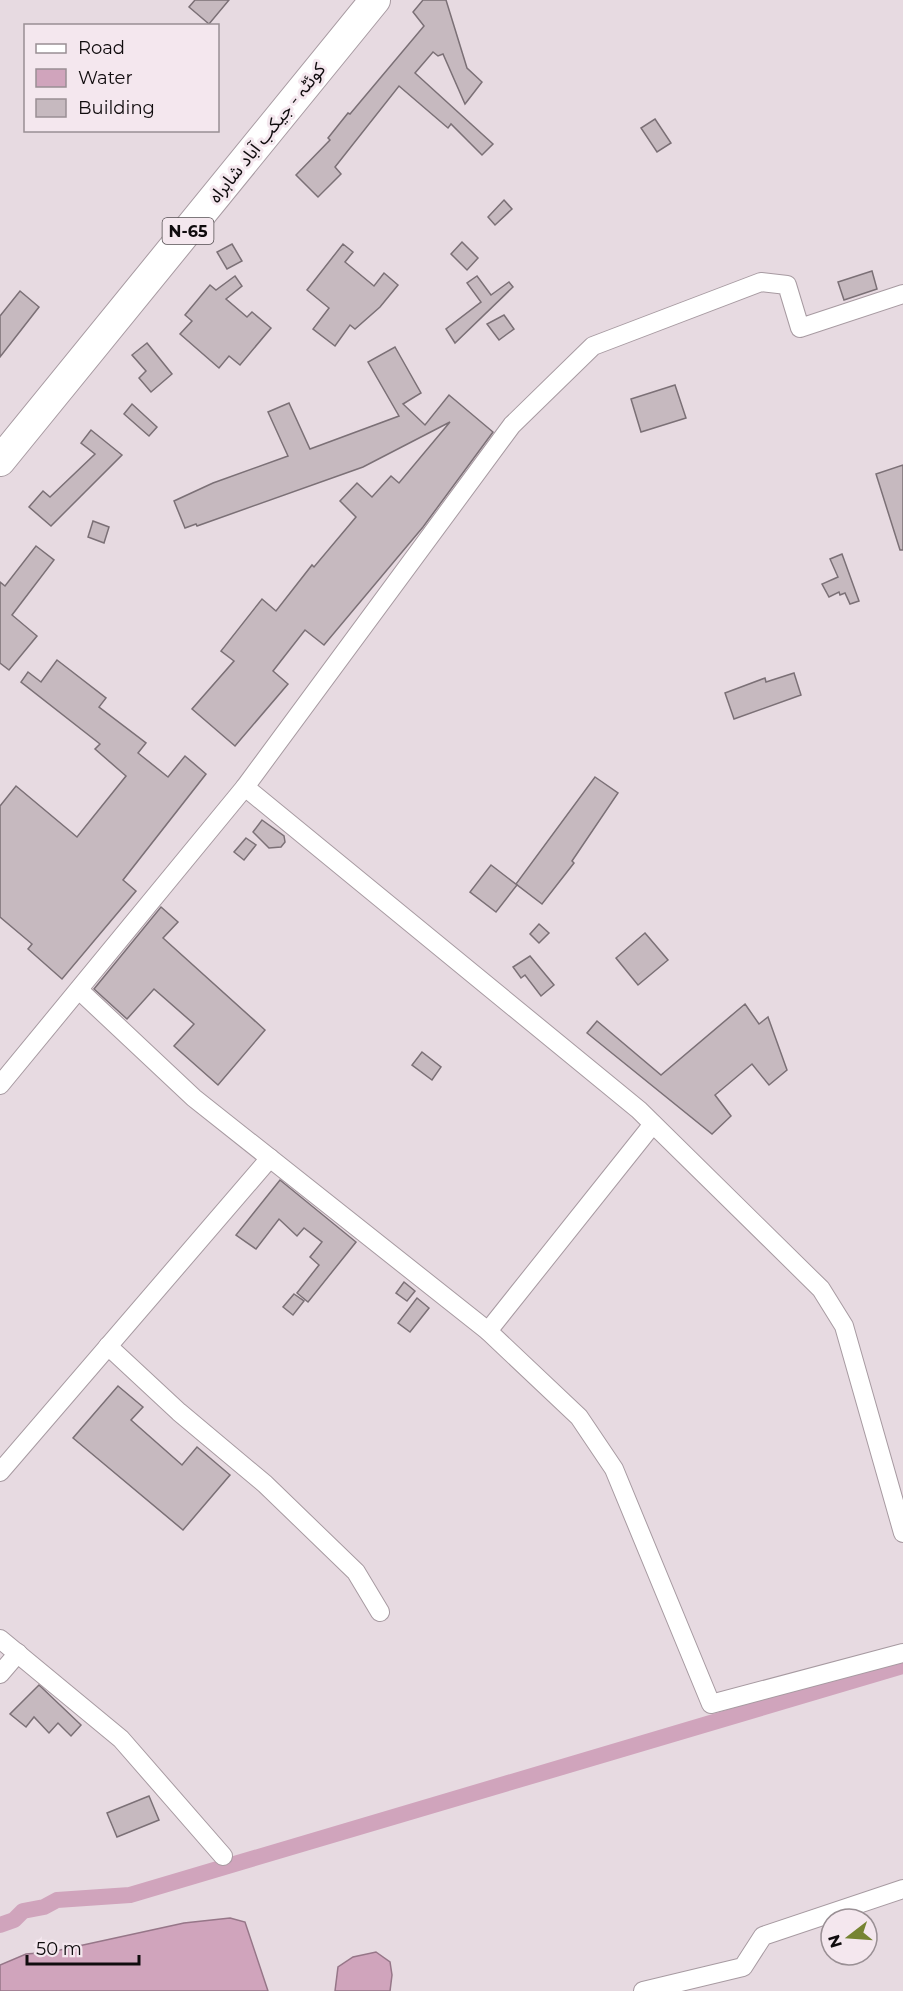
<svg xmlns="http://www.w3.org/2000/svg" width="903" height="1991" viewBox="0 0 903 1991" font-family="Montserrat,'Noto Sans Arabic',sans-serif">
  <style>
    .water { fill: #d0a4bc; stroke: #967688; stroke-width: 1.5 }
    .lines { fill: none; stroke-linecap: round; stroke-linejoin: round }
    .canal { stroke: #d0a4bc; stroke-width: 16 }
    .building { fill: #c6b9bf; stroke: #7b7076; stroke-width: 1.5 }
    .minor-casing { stroke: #a79aa1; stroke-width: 20 }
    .trunk-casing { stroke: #a79aa1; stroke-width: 32 }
    .minor { stroke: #fff; stroke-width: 18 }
    .trunk { stroke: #fff; stroke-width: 30 }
    .labels { text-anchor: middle; stroke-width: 6; stroke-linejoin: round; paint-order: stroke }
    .shield { fill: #f4e7ee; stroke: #544e51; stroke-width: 1.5 }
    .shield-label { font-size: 16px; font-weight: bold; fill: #100c0e }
    .street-label { font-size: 18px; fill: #100c0e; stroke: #f4e7ee }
  </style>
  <rect width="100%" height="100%" fill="#e7dae1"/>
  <g class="water">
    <path d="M 230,1918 L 245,1922 L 268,1991 L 0,1991 L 0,1965 L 26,1954 L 51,1952 L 184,1923 Z"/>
    <path d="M 376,1952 L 390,1962 L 392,1975 L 390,1991 L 335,1991 L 338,1967 L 353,1957 Z"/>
  </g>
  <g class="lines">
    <path class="canal" d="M 0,1925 L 14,1920 L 23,1911 L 44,1907 L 57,1900 L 130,1895 L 903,1666"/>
  </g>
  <g class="building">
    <path d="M 195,0 L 229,0 L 209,24 L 189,7 Z"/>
    <path d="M 423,0 L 446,0 L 467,68 L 482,82 L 465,104 L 443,54 L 438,56 L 433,52 L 415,73 L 493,144 L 482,155 L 451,124 L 448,128 L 399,86 L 335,167 L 341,174 L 318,197 L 296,175 L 330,140 L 328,138 L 348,113 L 350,114 L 424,26 L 413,12 Z"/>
    <path d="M 655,119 L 671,143 L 657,152 L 641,128 Z"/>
    <path d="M 504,200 L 512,209 L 495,225 L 488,217 Z"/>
    <path d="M 462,242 L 478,258 L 467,270 L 451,254 Z"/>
    <path d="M 232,244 L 242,261 L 227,269 L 217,252 Z"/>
    <path d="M 343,244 L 353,252 L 345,262 L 374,286 L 384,273 L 398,285 L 380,307 L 355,329 L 350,325 L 335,346 L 313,329 L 329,308 L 307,290 Z"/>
    <path d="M 872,271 L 877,289 L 844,300 L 838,282 Z"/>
    <path d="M 235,276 L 242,286 L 226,299 L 247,317 L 252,312 L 271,328 L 240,365 L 229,356 L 219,368 L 180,334 L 192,321 L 185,315 L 210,285 L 216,290 Z"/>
    <path d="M 477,276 L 491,295 L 509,282 L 513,287 L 455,343 L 446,329 L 481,302 L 467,283 Z"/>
    <path d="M 20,291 L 39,307 L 0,357 L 0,316 Z"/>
    <path d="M 504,315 L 514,329 L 499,340 L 487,324 Z"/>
    <path d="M 147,343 L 172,374 L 151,392 L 139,378 L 146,371 L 132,355 Z"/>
    <path d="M 395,347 L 421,393 L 403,404 L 425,425 L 449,395 L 493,432 L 423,527 L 324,645 L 305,630 L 273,671 L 288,684 L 235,746 L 192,709 L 234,661 L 221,651 L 262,599 L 276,611 L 312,565 L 314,567 L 356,517 L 340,501 L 357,483 L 372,497 L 391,476 L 399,483 L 450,422 L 363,467 L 197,526 L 196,524 L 185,528 L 174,501 L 213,483 L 288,456 L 268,412 L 289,403 L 310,449 L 399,416 L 368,362 Z"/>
    <path d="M 675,385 L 686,418 L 641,432 L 631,399 Z"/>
    <path d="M 132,404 L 157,427 L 149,436 L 124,414 Z"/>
    <path d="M 91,430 L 122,455 L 51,526 L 29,507 L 43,491 L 50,497 L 95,454 L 81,443 Z"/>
    <path d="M 903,465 L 903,550 L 900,550 L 876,474 Z"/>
    <path d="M 93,521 L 109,527 L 104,543 L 88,537 Z"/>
    <path d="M 36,546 L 54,560 L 12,615 L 37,636 L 9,670 L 0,663 L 0,582 L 5,586 Z"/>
    <path d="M 842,554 L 859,601 L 850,604 L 845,593 L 840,595 L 839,592 L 829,597 L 822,584 L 838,577 L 830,559 Z"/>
    <path d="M 57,660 L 106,698 L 99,707 L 146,743 L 138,753 L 168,777 L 185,756 L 206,774 L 123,880 L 136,891 L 62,979 L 28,949 L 32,944 L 0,917 L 0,806 L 16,786 L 77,837 L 126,776 L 95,749 L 100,744 L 21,682 L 28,672 L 41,682 Z"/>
    <path d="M 794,673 L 801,695 L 734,719 L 725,693 L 765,678 L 766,682 Z"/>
    <path d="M 595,777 L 618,793 L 572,861 L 574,863 L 542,904 L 516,884 Z"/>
    <path d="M 262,820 L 284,836 L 285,842 L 281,847 L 269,848 L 253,832 Z"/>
    <path d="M 246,838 L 256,845 L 244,860 L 234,852 Z"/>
    <path d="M 491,865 L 517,885 L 496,912 L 470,892 Z"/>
    <path d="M 161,907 L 178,922 L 163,938 L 265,1030 L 218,1085 L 174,1046 L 194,1024 L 154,989 L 127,1019 L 94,989 Z"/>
    <path d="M 539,924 L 549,933 L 539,943 L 530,934 Z"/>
    <path d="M 645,933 L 668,960 L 638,985 L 616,958 Z"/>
    <path d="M 530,956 L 554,985 L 541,996 L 525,975 L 521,978 L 513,967 Z"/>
    <path d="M 745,1004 L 759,1024 L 768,1017 L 787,1070 L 769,1085 L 752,1064 L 715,1095 L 731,1116 L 712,1134 L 587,1033 L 597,1021 L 661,1075 Z"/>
    <path d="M 422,1052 L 441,1067 L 432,1080 L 412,1065 Z"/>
    <path d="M 280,1180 L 356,1242 L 308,1302 L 297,1293 L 319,1265 L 310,1257 L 322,1242 L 304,1228 L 297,1236 L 279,1219 L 256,1249 L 236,1235 Z"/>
    <path d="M 404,1282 L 415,1291 L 407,1301 L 396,1293 Z"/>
    <path d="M 294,1294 L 304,1301 L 293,1315 L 283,1307 Z"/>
    <path d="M 417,1298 L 429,1308 L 410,1332 L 398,1323 Z"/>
    <path d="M 118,1386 L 143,1407 L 131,1420 L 182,1465 L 197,1447 L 230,1475 L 183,1530 L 73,1438 Z"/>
    <path d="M 39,1685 L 81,1725 L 71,1736 L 58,1723 L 49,1733 L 34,1717 L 26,1727 L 10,1714 Z"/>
    <path d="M 149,1796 L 159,1820 L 117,1837 L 107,1813 Z"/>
  </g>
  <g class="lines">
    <g class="minor-casing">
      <g id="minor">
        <path d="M 903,294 L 800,328 L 787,285 L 761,282 L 593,346 L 512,425 L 245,787 L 639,1110 L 821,1289 L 844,1326 L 903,1533"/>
        <path d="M 79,990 L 194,1098 L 488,1331"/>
        <path d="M 0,1085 L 245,787"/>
        <path d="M 653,1124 L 488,1331 L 579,1417 L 614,1469 L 711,1704 L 903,1653"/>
        <path d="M 108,1346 L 179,1412 L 265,1484 L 356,1572 L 380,1612"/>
        <path d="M 0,1472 L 270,1158"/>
        <path d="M 0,1639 L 121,1739 L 223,1856"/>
        <path d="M 0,1674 L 18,1653"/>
        <path d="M 643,1991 L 743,1967 L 763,1936 L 903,1889"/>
      </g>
    </g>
    <g class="trunk-casing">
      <path id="trunk" d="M 0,461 L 375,0"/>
    </g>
    <use href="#minor" class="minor"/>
    <use href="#trunk" class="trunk"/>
  </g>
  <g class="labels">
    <rect class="shield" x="162.5" y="218" width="51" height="26" rx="4.5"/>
    <g class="shield-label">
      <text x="188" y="237">N-65</text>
    </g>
    <g class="street-label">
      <text transform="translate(267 133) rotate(-51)" y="6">کوئٹہ - جیکب آباد شاہراہ</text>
    </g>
  </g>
  <rect x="24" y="24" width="195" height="108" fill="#f4e7ee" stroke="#998f94" stroke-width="1.5"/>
  <rect x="36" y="44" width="30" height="9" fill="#ffffff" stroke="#998f94" stroke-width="1.5"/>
  <text x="78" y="54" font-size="18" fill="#100c0e">Road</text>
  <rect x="36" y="69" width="30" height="18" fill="#d0a4bc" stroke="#998f94" stroke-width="1.5"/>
  <text x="78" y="84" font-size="18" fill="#100c0e">Water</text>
  <rect x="36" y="99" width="30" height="18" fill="#c6b9bf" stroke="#998f94" stroke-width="1.5"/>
  <text x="78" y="114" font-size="18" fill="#100c0e">Building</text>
  <g transform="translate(849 1937) rotate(253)"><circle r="28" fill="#f4e7ee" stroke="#998f94" stroke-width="1.5"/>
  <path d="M0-4.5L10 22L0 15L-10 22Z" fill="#768432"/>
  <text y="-9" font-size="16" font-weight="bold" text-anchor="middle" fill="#100c0e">N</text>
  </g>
  <path d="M27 1955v9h112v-9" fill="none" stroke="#100c0e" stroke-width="3"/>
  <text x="36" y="1955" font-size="18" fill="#100c0e" stroke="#f4e7ee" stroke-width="4.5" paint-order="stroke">50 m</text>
</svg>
